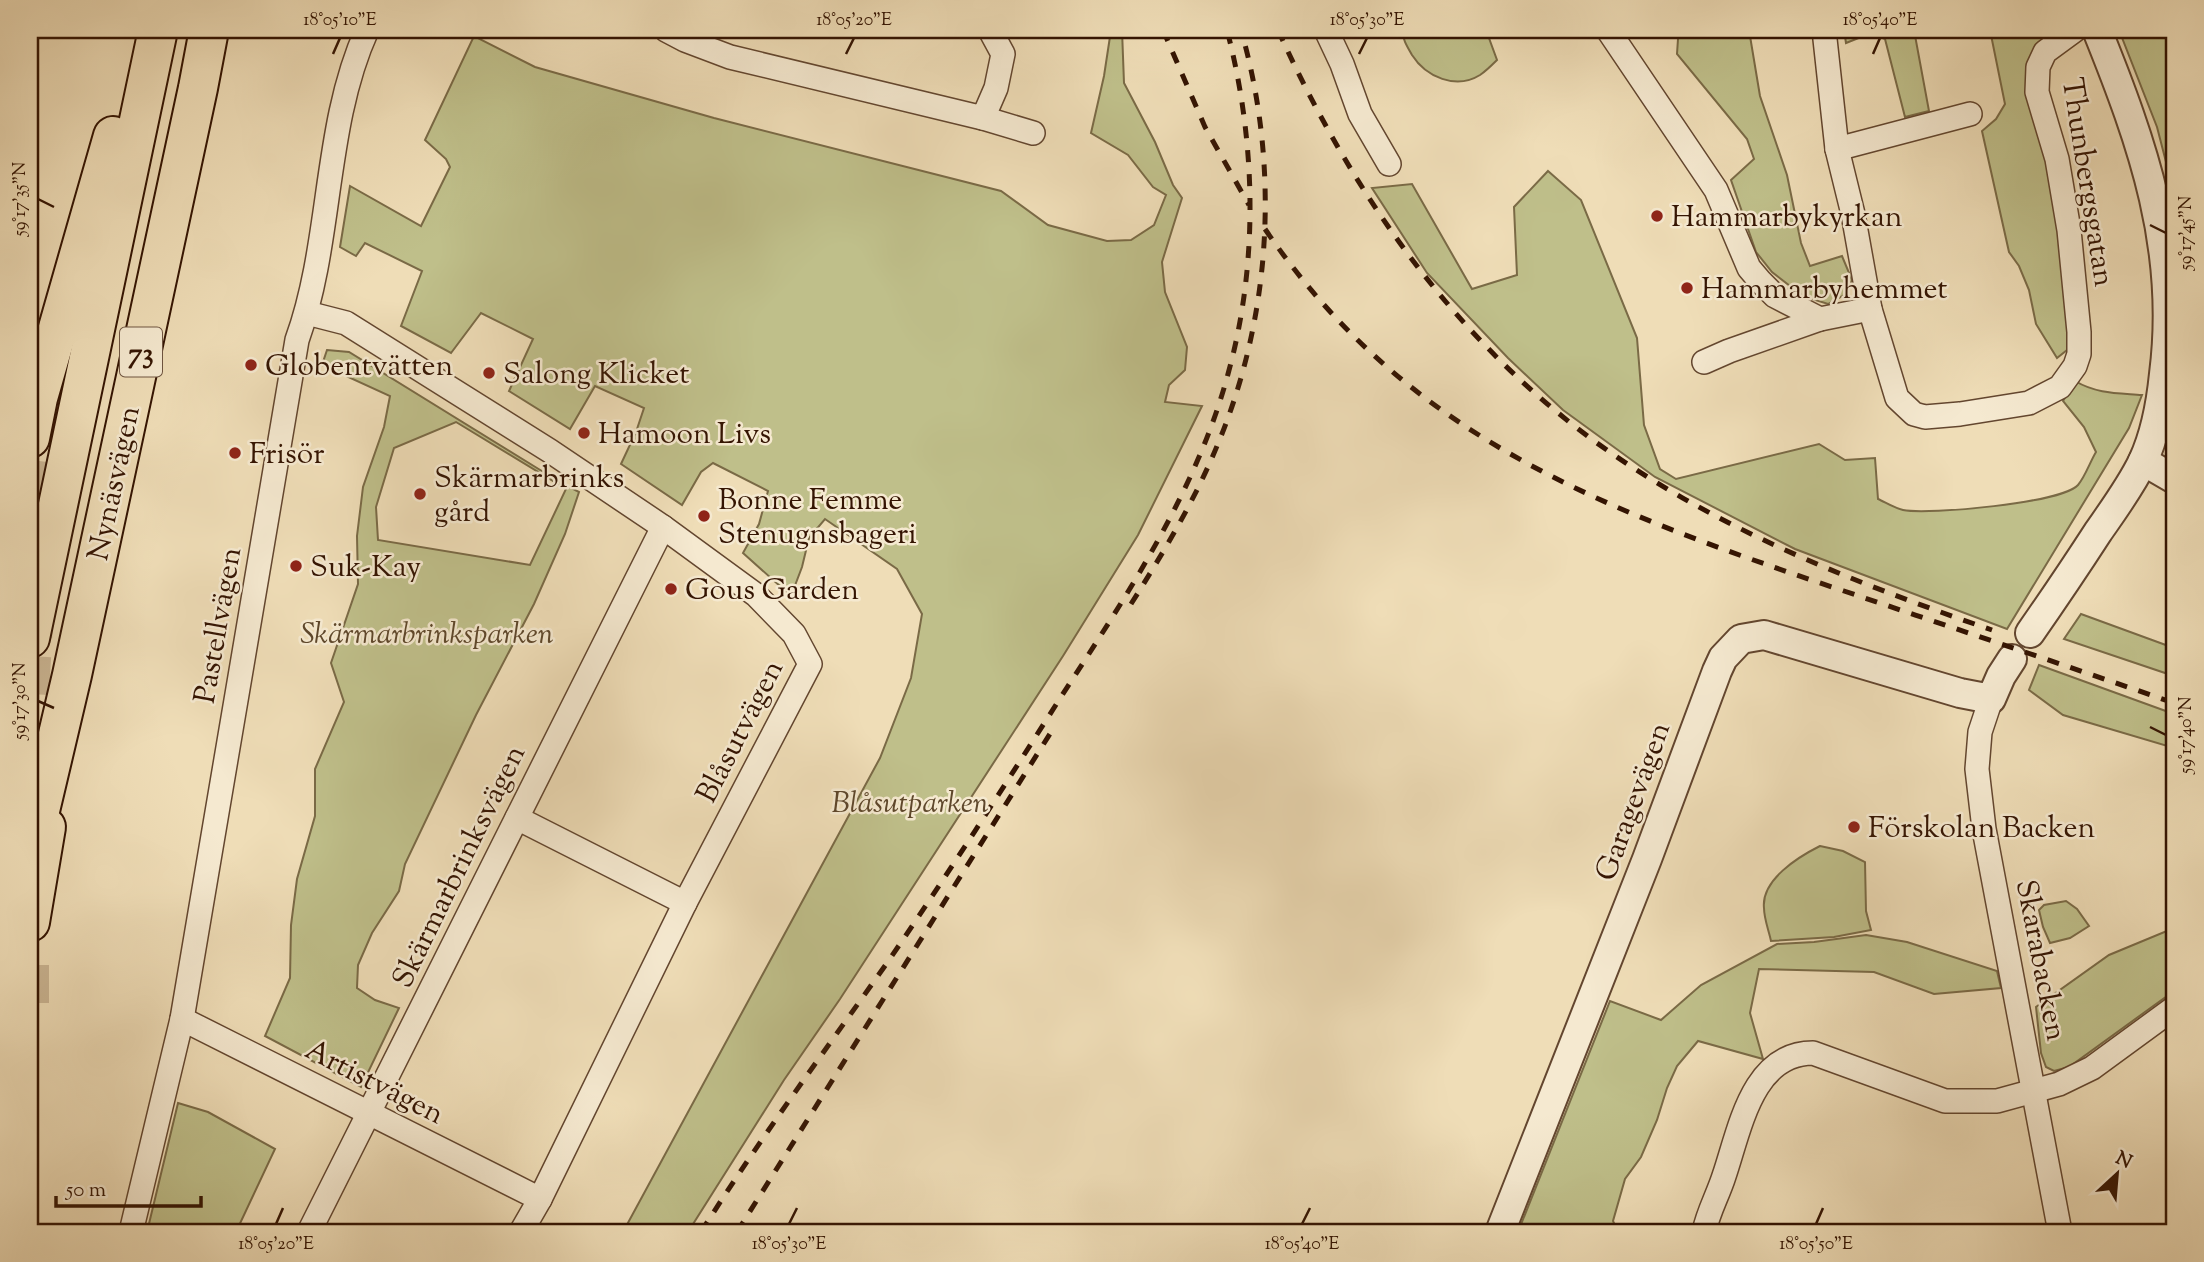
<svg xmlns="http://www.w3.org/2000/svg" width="2204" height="1262" font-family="'Sorts Mill Goudy',serif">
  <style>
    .green { fill: #bfbf8a; stroke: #7a6a46; stroke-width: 2; fill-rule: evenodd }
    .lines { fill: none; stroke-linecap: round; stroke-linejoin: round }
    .motorway-tunnel { stroke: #cab593; stroke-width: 38; stroke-dasharray: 38 19; stroke-linecap: butt }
    .minor-casing { stroke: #63462f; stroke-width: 26 }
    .tertiary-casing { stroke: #63462f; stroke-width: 32 }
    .trunk-casing { stroke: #341402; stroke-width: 42 }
    .minor { stroke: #f5e9d0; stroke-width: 23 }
    .tertiary { stroke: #f5e9d0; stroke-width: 28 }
    .trunk { stroke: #efddb7; stroke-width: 38 }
    .rail { stroke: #341402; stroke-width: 5; stroke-dasharray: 12 12; stroke-linecap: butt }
    .ticks { fill: none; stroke: #341402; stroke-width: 2.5 }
    .poi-dot { fill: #8f2418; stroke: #f5e9d0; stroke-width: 2.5 }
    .labels { text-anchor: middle; stroke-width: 5; stroke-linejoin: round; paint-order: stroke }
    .shield { fill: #f5e9d0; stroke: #6e5440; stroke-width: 2 }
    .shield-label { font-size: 28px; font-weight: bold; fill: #341402 }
    .street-label { font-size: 30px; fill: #341402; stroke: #f5e9d0 }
    .poi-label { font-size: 30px; fill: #341402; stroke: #f5e9d0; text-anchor: start }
    .park-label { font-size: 30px; font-style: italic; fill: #5e472b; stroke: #f5e9d0 }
    .neatline { fill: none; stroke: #341402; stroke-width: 2.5 }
    .ticks-label { font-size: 18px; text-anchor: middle; fill: #341402 }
  </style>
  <rect width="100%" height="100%" fill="#efddb7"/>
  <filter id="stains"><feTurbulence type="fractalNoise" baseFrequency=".00286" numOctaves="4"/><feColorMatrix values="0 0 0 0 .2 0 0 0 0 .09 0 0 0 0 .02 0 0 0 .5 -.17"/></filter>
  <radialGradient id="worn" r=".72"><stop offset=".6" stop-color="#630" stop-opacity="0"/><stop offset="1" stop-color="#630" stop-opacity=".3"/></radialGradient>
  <g class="green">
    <path d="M1111 30H1122L1124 83 1155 142 1173 185 1182 198 1162 262 1165 292 1187 347 1185 370 1169 385 1165 402 1202 406 1138 535 1063 656 840 999 784 1080 688 1232H623L880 758 911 678 922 614 897 569 825 519 809 538 802 567 791 596 743 553 759 524 768 491 713 463 701 472 682 505 621 464 636 432 644 408 595 386 570 429 509 391 533 339 481 313 451 353 401 326 422 271 365 243 356 256 340 247 350 186 421 226 450 167 446 159 425 140 474 36 535 67 714 118 1001 191 1048 225 1107 241 1131 240 1154 225 1166 195 1153 187 1128 155 1091 133 1104 76Z"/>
    <path d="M1402 30H1447L1452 33 1457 30H1486L1497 60C1492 65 1486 71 1480 75 1456 90 1426 77 1412 55 1407 46 1403 40 1402 30Z"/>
    <path d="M1674 30H1749L1760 96 1787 175 1801 243 1810 266 1842 256 1852 280 1846 294 1828 304 1803 296 1772 272 1756 252 1731 180 1754 159 1747 139 1677 54 1678 39Z"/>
    <path d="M1844 30H1914L1929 111 1905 117 1885 39 1871 33 1846 43Z"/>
    <path d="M1990 30H2053L2044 64 2072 346 2057 358 2036 324 2029 290 2019 266 2009 252 1982 131 1996 119 2005 104Z"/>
    <path d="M2119 30H2174V193L2157 127Z"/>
    <path d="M1548 171 1581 200 1637 338 1644 425 1660 469 1676 479 1819 444 1845 460 1875 458 1878 499C1885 502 1894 508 1903 510 1928 515 2062 503 2078 485 2085 477 2090 462 2096 452L2084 427 2063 401 2075 381C2097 394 2118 393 2142 395L2129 428 2007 629 1795 549 1655 477 1563 410 1508 358 1427 273 1372 188 1412 184 1472 289 1517 275 1514 207Z"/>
    <path d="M327 350 349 352 558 481 579 492 565 534 534 604 476 715 405 864 399 891 372 933 358 965 357 988 375 1000 399 1008 361 1087 265 1036 290 978 291 925 297 879 315 816V769L344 702 331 663 358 584 357 536 363 487 384 427 390 396 322 365ZM456 422 566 489 530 565 378 540 376 507 394 448Z"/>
    <path d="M2081 614 2174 648V676L2064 639Z"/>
    <path d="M2039 665 2174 714V748L2063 715 2029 690Z"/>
    <path d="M1820 846 1843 851 1865 862 1866 911 1871 930 1834 937 1771 941C1769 931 1764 919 1764 908 1761 880 1798 857 1820 846Z"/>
    <path d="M2066 901 2077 909 2089 926 2070 938 2050 943 2043 927 2039 910 2044 905Z"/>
    <path d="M2174 928V991L2069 1067 2054 1071 2046 1067 2041 1053 2036 1007 2109 955Z"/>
    <path d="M1866 935 1907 942 1997 971 2001 988 1934 994 1874 972 1759 969 1750 1013 1763 1059 1698 1041 1677 1066 1667 1088 1657 1120 1641 1157 1625 1179 1613 1221 1618 1232H1518L1610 1001 1661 1020 1701 985 1777 944 1814 942Z"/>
    <path d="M178 1103 208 1112 275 1149 236 1232H147Z"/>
  </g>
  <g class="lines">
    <g class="motorway-tunnel">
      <path d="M44 500 66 348"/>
      <path d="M30 694 35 605"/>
      <path d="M30 965V1011"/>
    </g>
    <g class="minor-casing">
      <g id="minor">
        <path d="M666 30 685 40 730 57 983 118 996 88 1003 54 990 30"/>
        <path d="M1326 30 1342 64 1360 114 1389 164"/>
        <path d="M1608 30 1716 190 1749 268 1760 281 1775 296 1820 319 1870 309"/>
        <path d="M1824 30 1837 149 1853 214 1870 309 1897 398 1914 414 1925 417 1960 414 2029 403 2060 387 2075 366 2079 354V332L2069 230 2057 159 2037 92 2038 67 2045 52 2075 30"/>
        <path d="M983 118 1033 133"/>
        <path d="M1837 149 1970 114"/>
        <path d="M307 313 346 323 550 451 663 527 756 595 794 634 810 664 685 903 540 1199 521 1232"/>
        <path d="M1704 362 1729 351 1820 319"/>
        <path d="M1991 699 1980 732 1977 769 1984 829 2060 1232"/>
        <path d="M517 818 685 903"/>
        <path d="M182 1019 540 1199"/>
        <path d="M131 1232 182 1019 297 340C333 240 323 127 367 30"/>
        <path d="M309 1232 663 527"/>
        <path d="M1704 1232C1708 1212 1718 1195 1724 1176 1740 1129 1752 1053 1813 1053L1945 1101H1997L2059 1084 2092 1068 2174 1008"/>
      </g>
    </g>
    <g class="tertiary-casing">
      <g id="tertiary">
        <path d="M2143 461 2174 479"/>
        <path d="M2030 633C2053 600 2076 566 2098 532 2114 509 2131 486 2143 461 2156 433 2161 404 2164 374 2180 249 2143 144 2097 30"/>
        <path d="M1500 1232 1647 859 1717 671 1723 658 1741 639 1764 635 1960 693 1991 699 2001 676 2012 659"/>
      </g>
    </g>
    <g class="trunk-casing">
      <g id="trunk">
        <path d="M30 438 38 398 113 136"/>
        <path d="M30 638 158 30"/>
        <path d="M30 853 72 675 198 88 209 30"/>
        <path d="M30 922 46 827"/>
      </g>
    </g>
    <use href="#minor" class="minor"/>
    <use href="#tertiary" class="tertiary"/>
    <use href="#trunk" class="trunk"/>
    <g class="rail">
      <path d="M1163 30 1205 127 1249 205"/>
      <path d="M1278 30C1354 198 1461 350 1614 455 1729 534 1861 585 1992 630"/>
      <path d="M1265 229C1409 441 1612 513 1844 591 1954 628 2064 665 2174 703"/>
      <path d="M1131 604C1163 553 1194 502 1217 446 1272 315 1280 166 1241 30"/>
      <path d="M701 1232C759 1140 824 1052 887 963 946 877 1003 788 1059 700 1125 598 1196 493 1228 374 1259 262 1256 141 1227 30"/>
      <path d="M737 1232 1053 729"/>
    </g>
  </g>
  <path class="ticks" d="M333 54 340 38M846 54 854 38M1359 54 1367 38M1873 54 1880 38M38 199 54 207M2150 225 2166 233M38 701 54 708M2150 727 2166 735M276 1224 283 1208M789 1224 797 1208M1302 1224 1310 1208M1816 1224 1823 1208"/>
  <g class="poi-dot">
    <circle cx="1657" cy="216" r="7"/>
    <circle cx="1687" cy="288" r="7"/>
    <circle cx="251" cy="365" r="7"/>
    <circle cx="489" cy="373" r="7"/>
    <circle cx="584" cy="433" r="7"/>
    <circle cx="235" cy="453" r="7"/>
    <circle cx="420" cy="494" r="7"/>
    <circle cx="704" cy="516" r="7"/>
    <circle cx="296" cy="566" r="7"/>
    <circle cx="671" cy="589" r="7"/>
    <circle cx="1854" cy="827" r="7"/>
  </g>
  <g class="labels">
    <rect class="shield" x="120" y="327.5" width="42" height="49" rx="5"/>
    <g class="shield-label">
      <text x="141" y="362">73</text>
    </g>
    <g class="street-label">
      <text transform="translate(2089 182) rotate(81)" y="10">Thunbergsgatan</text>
      <text transform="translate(113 483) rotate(-78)" y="10">Nynäsvägen</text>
      <text transform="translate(217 625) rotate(-80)" y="10">Pastellvägen</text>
      <text transform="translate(739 731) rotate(-63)" y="10">Blåsutvägen</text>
      <text transform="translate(1632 801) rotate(-70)" y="10">Garagevägen</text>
      <text transform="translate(458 866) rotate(-64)" y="10">Skärmarbrinksvägen</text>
      <text transform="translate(2042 960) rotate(79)" y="10">Skarabacken</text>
      <text transform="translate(375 1081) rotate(27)" y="10">Artistvägen</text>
    </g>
    <g class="poi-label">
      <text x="1671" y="226">Hammarbykyrkan</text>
      <text x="1701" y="298">Hammarbyhemmet</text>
      <text x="265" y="375">Globentvätten</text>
      <text x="503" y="383">Salong Klicket</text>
      <text x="598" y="443">Hamoon Livs</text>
      <text x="249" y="463">Frisör</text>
      <text x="434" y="487">Skärmarbrinks<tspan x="434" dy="34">gård</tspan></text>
      <text x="718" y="509">Bonne Femme<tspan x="718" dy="34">Stenugnsbageri</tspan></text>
      <text x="310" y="576">Suk-Kay</text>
      <text x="685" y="599">Gous Garden</text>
      <text x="1868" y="837">Förskolan Backen</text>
    </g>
    <g class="park-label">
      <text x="427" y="643">Skärmarbrinksparken</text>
      <text x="910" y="812">Blåsutparken</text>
    </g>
  </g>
  <rect width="2204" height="1262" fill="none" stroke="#efddb7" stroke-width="77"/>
  <g transform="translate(2117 1174) rotate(26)" stroke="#f5e9d0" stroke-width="5" paint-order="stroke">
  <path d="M0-5L12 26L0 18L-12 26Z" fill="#341402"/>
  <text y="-10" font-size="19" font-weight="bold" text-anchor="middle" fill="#341402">N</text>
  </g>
  <path d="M56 1196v10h145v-10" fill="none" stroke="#341402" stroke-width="3.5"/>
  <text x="66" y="1196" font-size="21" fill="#341402" stroke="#f5e9d0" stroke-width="5" paint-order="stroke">50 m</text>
  <rect x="38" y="38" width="2128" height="1186" class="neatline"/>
  <g class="ticks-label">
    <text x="340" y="25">18°05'10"E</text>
    <text x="854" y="25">18°05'20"E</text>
    <text x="1367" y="25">18°05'30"E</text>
    <text x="1880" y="25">18°05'40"E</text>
    <text transform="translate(19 199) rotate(-90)" y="6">59°17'35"N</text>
    <text transform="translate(2185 233) rotate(-90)" y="6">59°17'45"N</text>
    <text transform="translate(19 701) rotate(-90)" y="6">59°17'30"N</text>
    <text transform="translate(2185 735) rotate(-90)" y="6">59°17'40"N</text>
    <text x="276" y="1249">18°05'20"E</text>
    <text x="789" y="1249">18°05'30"E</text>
    <text x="1302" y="1249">18°05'40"E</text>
    <text x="1816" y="1249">18°05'50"E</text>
  </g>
  <rect width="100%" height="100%" filter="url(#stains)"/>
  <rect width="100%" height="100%" fill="url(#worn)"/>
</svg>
